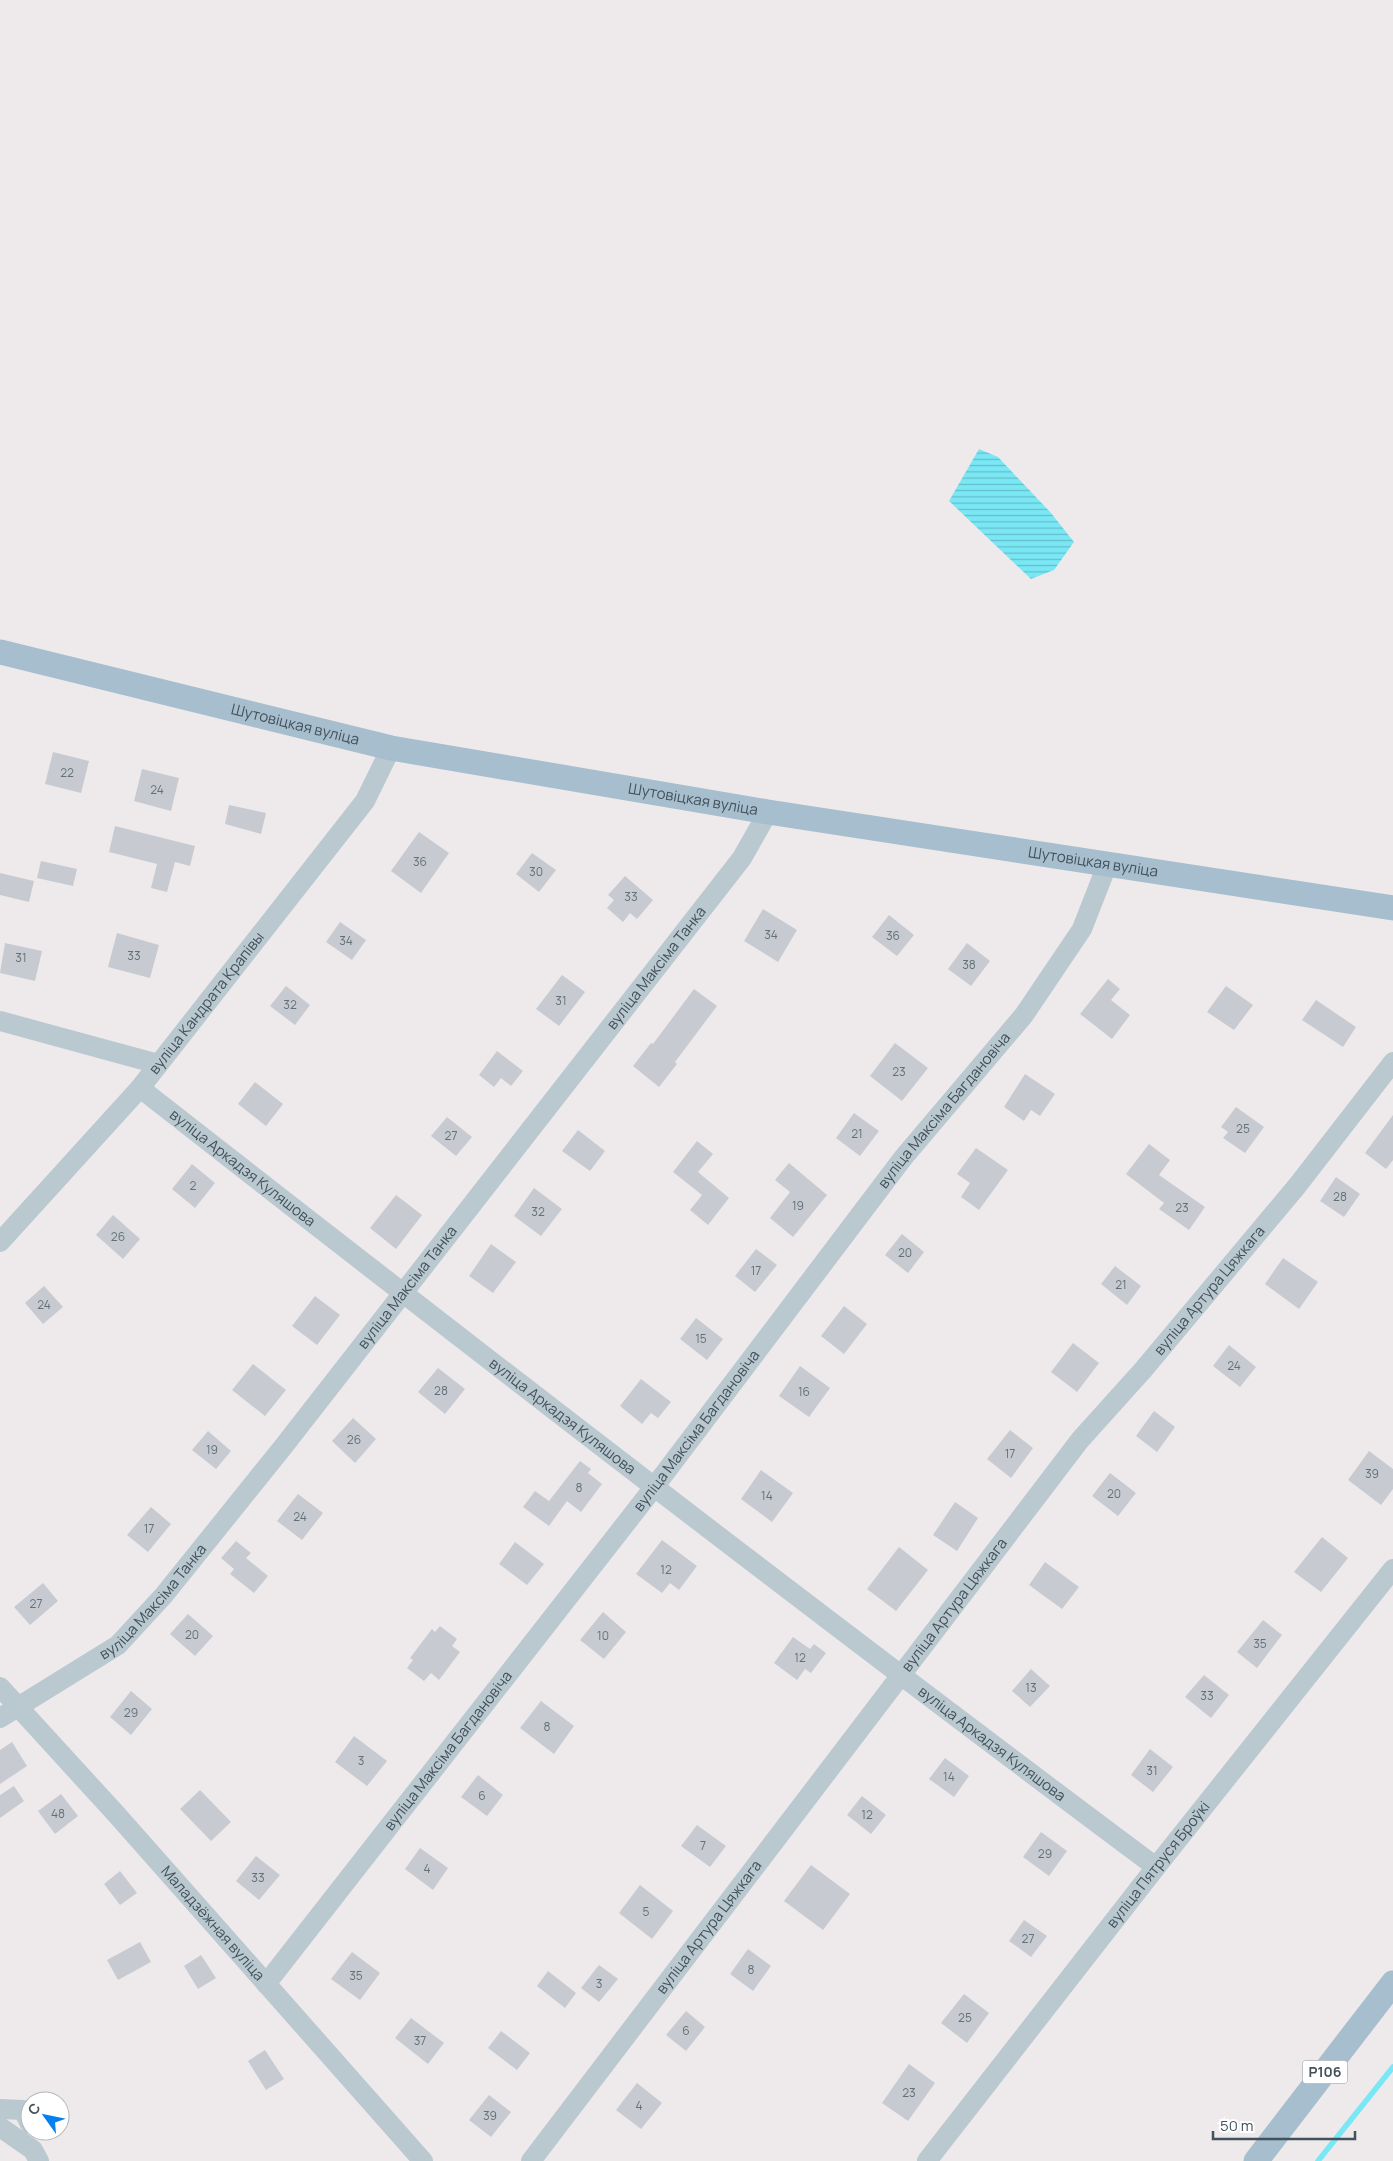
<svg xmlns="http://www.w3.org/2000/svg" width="1393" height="2161" font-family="Manrope,sans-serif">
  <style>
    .water { fill: url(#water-rules) }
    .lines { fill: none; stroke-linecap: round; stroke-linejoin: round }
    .stream { stroke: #7ae7f5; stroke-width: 5.5 }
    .building { fill: #c7cbd1 }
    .minor { stroke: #bac8d0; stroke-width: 20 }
    .major { stroke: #a7bece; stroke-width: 25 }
    .labels { text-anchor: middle; stroke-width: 4; stroke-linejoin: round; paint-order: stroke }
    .number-label { font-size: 12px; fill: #637078 }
    .shield { fill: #fff; stroke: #7b858c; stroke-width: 1 }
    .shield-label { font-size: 14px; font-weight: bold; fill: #42515a }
    .street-label { font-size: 15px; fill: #42515a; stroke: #fff }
  </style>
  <defs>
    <pattern id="water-rules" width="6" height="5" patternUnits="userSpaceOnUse" patternTransform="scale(1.25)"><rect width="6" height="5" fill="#7ae7f5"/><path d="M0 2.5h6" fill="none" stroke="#66bec9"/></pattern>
  </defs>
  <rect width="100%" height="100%" fill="#eeeaeb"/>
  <path class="water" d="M979 449 998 457 1051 513 1074 542 1054 570 1031 579 949 501Z"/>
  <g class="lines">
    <path class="stream" d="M1318 2161 1393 2067"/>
  </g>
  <g class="building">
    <path d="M53 752 89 761 81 793 45 784Z"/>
    <path d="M142 769 179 778 171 811 134 801Z"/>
    <path d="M229 805 266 813 261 834 225 824Z"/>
    <path d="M115 826 195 846 190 866 175 862 167 892 151 888 157 864 109 852Z"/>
    <path d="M419 832 449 853 421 893 391 871Z"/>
    <path d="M532 853 556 870 539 892 516 874Z"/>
    <path d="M41 861 77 869 73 886 37 878Z"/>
    <path d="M0 873 34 881 29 902 0 895Z"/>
    <path d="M625 876 653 900 637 919 630 913 623 922 607 908 614 900 608 895Z"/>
    <path d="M763 909 797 930 778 962 744 941Z"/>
    <path d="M889 915 914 935 897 956 872 937Z"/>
    <path d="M340 922 366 940 352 960 326 942Z"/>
    <path d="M117 933 159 945 150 978 108 967Z"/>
    <path d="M5 943 42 951 35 981 0 973Z"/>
    <path d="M967 943 990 961 971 986 948 969Z"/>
    <path d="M562 975 585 992 559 1026 536 1009Z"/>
    <path d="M1108 979 1120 989 1111 1000 1130 1015 1112 1039 1080 1014Z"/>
    <path d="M286 986 310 1005 295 1025 270 1006Z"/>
    <path d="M1226 986 1253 1005 1234 1030 1207 1012Z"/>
    <path d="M694 989 717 1006 675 1062 677 1064 659 1087 633 1066 651 1043 653 1044Z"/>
    <path d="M1316 1000 1356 1027 1343 1047 1302 1020Z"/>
    <path d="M895 1043 928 1068 902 1101 870 1076Z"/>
    <path d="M497 1051 523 1071 511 1086 501 1078 494 1087 479 1075Z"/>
    <path d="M1025 1074 1055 1094 1040 1116 1031 1110 1024 1121 1004 1107Z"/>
    <path d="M255 1082 283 1104 266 1126 238 1104Z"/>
    <path d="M1236 1107 1264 1127 1245 1153 1223 1138 1228 1132 1221 1127Z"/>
    <path d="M854 1113 879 1131 860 1156 836 1138Z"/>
    <path d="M1393 1115V1160L1386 1169 1365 1153Z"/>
    <path d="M447 1117 472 1137 456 1156 431 1136Z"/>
    <path d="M578 1130 605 1151 590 1171 562 1151Z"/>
    <path d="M697 1141 713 1154 698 1172 729 1198 708 1225 690 1210 702 1195 673 1172Z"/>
    <path d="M1149 1144 1170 1160 1159 1175 1205 1207 1189 1230 1159 1209 1164 1203 1126 1174Z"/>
    <path d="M976 1148 1008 1170 979 1210 961 1197 970 1183 957 1174Z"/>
    <path d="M789 1163 827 1195 793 1237 770 1218 790 1192 775 1180Z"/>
    <path d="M192 1164 215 1183 195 1208 172 1189Z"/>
    <path d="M1336 1177 1360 1194 1344 1217 1320 1201Z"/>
    <path d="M534 1188 562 1209 541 1236 514 1216Z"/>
    <path d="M396 1195 422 1215 396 1249 370 1228Z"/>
    <path d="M113 1215 140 1239 123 1259 96 1235Z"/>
    <path d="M902 1234 924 1252 908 1273 885 1255Z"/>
    <path d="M491 1244 516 1262 493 1293 469 1276Z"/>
    <path d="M756 1249 777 1265 755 1292 735 1276Z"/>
    <path d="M1283 1258 1318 1282 1299 1309 1265 1284Z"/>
    <path d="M1115 1266 1141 1286 1127 1305 1101 1284Z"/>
    <path d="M44 1286 63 1307 43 1324 25 1303Z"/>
    <path d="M315 1296 340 1315 317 1345 292 1326Z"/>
    <path d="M844 1306 867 1324 844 1354 821 1336Z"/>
    <path d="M696 1318 723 1339 707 1360 680 1339Z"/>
    <path d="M1073 1343 1099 1363 1077 1392 1051 1372Z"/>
    <path d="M1229 1345 1256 1367 1240 1387 1213 1366Z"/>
    <path d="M253 1364 286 1390 265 1416 232 1390Z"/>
    <path d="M800 1366 830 1388 809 1417 779 1396Z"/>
    <path d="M438 1368 465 1389 445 1414 418 1392Z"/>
    <path d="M641 1379 671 1402 658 1418 651 1413 642 1424 620 1406Z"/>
    <path d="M1154 1411 1175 1427 1157 1452 1136 1436Z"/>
    <path d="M353 1418 376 1439 355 1463 332 1441Z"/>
    <path d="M1010 1430 1033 1448 1011 1478 987 1459Z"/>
    <path d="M208 1431 231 1451 216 1469 192 1450Z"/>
    <path d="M1369 1451 1393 1469V1489L1381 1505 1348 1480Z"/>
    <path d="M580 1461 591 1469 588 1473 602 1484 581 1512 567 1501 549 1526 523 1507 535 1491 549 1501Z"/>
    <path d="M761 1470 793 1493 772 1522 741 1499Z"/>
    <path d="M1110 1473 1136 1493 1118 1516 1092 1496Z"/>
    <path d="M298 1494 323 1513 302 1540 277 1521Z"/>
    <path d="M955 1502 978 1518 957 1551 933 1535Z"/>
    <path d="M151 1507 171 1524 148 1552 127 1535Z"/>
    <path d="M1322 1537 1348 1558 1321 1592 1294 1572Z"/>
    <path d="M662 1540 697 1566 679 1590 670 1583 662 1593 636 1574Z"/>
    <path d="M236 1541 251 1553 246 1558 268 1576 254 1593 230 1574 234 1569 221 1558Z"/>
    <path d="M515 1542 544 1564 527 1585 499 1564Z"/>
    <path d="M899 1547 928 1570 896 1611 867 1589Z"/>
    <path d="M1045 1562 1079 1587 1062 1609 1029 1585Z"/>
    <path d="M43 1583 58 1601 30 1625 14 1607Z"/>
    <path d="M603 1612 626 1632 604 1659 580 1640Z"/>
    <path d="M188 1614 213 1636 195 1656 170 1634Z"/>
    <path d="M1263 1620 1282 1635 1257 1668 1237 1652Z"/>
    <path d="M440 1626 457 1639 452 1646 460 1652 439 1680 431 1673 424 1681 407 1668 413 1660 410 1658 432 1629 435 1632Z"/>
    <path d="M793 1637 810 1649 814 1644 826 1653 811 1673 805 1669 797 1680 774 1663Z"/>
    <path d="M1031 1669 1050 1686 1030 1707 1012 1691Z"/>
    <path d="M1204 1675 1229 1695 1211 1718 1185 1697Z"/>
    <path d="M131 1691 152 1709 131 1735 110 1717Z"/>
    <path d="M541 1701 574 1726 554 1754 520 1728Z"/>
    <path d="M354 1736 387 1761 367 1786 335 1762Z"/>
    <path d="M12 1742 27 1766 0 1784V1750Z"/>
    <path d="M1150 1749 1173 1767 1153 1792 1131 1775Z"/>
    <path d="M945 1758 969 1776 954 1797 929 1779Z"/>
    <path d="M478 1775 503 1795 487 1816 461 1797Z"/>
    <path d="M14 1786 24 1801 0 1818V1795Z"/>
    <path d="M200 1790 231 1822 211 1841 180 1809Z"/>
    <path d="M61 1794 78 1816 55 1834 38 1811Z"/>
    <path d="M862 1796 886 1815 871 1834 847 1815Z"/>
    <path d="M697 1825 726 1846 710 1867 681 1846Z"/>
    <path d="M1041 1832 1067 1851 1049 1876 1023 1857Z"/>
    <path d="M420 1848 448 1868 433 1890 405 1869Z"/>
    <path d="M256 1856 280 1875 259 1900 236 1881Z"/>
    <path d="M811 1865 850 1894 823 1930 784 1901Z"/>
    <path d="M120 1871 137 1893 120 1905 104 1884Z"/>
    <path d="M640 1885 673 1911 652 1939 619 1913Z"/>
    <path d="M1024 1920 1047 1936 1031 1957 1009 1941Z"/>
    <path d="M140 1942 151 1962 118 1980 107 1960Z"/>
    <path d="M748 1949 771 1966 753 1991 730 1974Z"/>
    <path d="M352 1952 380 1973 360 2000 331 1979Z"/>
    <path d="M201 1955 216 1978 198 1989 184 1966Z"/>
    <path d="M599 1965 618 1979 599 2002 581 1988Z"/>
    <path d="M548 1971 576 1993 565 2008 537 1986Z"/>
    <path d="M964 1994 989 2013 967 2043 941 2023Z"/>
    <path d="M686 2011 705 2027 686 2051 666 2035Z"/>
    <path d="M411 2018 444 2043 428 2064 395 2038Z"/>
    <path d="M501 2031 530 2053 517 2070 488 2048Z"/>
    <path d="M265 2050 284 2079 266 2090 248 2061Z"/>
    <path d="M909 2064 935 2083 908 2121 882 2103Z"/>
    <path d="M637 2083 662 2103 641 2129 616 2110Z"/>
    <path d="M489 2095 511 2112 491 2137 469 2120Z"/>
  </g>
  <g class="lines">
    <g class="minor">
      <path d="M0 1021 158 1064"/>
      <path id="s1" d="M140 1088C476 1351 814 1612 1156 1867"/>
      <path id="s2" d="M0 1242 140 1088 365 801 391 748"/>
      <path id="s3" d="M0 1687 117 1815 423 2161"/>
      <path id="s4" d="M0 1718 118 1645 164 1595 283 1447 742 858 768 812"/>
      <path id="s5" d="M266 1984 655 1486 903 1158 1024 1015 1082 929 1107 865"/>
      <path d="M0 2109 23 2110 30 2124"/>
      <path d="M0 2127 33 2150 39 2161"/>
      <path id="s6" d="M531 2161 1080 1440 1143 1370 1297 1186 1393 1062"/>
      <path id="s7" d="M927 2161 1156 1867 1393 1569"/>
    </g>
    <g class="major">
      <path id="s8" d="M0 652 391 748 768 812 1393 908"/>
      <path d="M1256 2161 1393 1983"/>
    </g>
  </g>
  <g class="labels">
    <g class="number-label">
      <text x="67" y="777">22</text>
      <text x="157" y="794">24</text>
      <text x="420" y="866">36</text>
      <text x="536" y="876">30</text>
      <text x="631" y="901">33</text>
      <text x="771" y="939">34</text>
      <text x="893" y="940">36</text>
      <text x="346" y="945">34</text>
      <text x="134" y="960">33</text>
      <text x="21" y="962">31</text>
      <text x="969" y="969">38</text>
      <text x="561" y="1005">31</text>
      <text x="290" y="1009">32</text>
      <text x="899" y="1076">23</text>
      <text x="1243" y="1133">25</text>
      <text x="857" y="1138">21</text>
      <text x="451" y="1140">27</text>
      <text x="193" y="1190">2</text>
      <text x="1340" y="1201">28</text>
      <text x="798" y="1210">19</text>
      <text x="1182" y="1212">23</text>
      <text x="538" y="1216">32</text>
      <text x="118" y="1241">26</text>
      <text x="905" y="1257">20</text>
      <text x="756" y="1275">17</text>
      <text x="1121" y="1289">21</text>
      <text x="44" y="1309">24</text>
      <text x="701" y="1343">15</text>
      <text x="1234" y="1370">24</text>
      <text x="441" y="1395">28</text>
      <text x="804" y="1396">16</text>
      <text x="354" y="1444">26</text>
      <text x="212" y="1454">19</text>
      <text x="1010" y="1458">17</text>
      <text x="1372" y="1478">39</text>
      <text x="579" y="1492">8</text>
      <text x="1114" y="1498">20</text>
      <text x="767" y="1500">14</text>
      <text x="300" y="1521">24</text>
      <text x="149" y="1533">17</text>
      <text x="666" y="1574">12</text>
      <text x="36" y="1608">27</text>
      <text x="192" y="1639">20</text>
      <text x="603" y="1640">10</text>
      <text x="1260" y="1648">35</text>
      <text x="800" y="1662">12</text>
      <text x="1031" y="1692">13</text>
      <text x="1207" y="1700">33</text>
      <text x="131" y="1717">29</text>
      <text x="547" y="1731">8</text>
      <text x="361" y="1765">3</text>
      <text x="1152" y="1775">31</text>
      <text x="949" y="1781">14</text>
      <text x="482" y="1800">6</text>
      <text x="58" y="1818">48</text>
      <text x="867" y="1819">12</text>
      <text x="703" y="1850">7</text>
      <text x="1045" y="1858">29</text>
      <text x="427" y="1873">4</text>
      <text x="258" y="1882">33</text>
      <text x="646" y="1916">5</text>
      <text x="1028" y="1943">27</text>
      <text x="751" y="1974">8</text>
      <text x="356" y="1980">35</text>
      <text x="599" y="1988">3</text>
      <text x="965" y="2022">25</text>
      <text x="686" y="2035">6</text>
      <text x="420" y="2045">37</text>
      <text x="909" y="2097">23</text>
      <text x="639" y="2110">4</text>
      <text x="490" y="2120">39</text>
    </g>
    <rect class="shield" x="1302.5" y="2060.5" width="45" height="23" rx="4"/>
    <g class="shield-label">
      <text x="1325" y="2077">Р106</text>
    </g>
    <g class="street-label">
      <text dy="5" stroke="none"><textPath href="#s8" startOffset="304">Шутовіцкая вуліца</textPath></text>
      <text dy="5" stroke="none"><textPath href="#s8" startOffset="709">Шутовіцкая вуліца</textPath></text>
      <text dy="5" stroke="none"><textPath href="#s8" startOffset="1114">Шутовіцкая вуліца</textPath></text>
      <text dy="5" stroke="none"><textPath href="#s4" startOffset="1004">вуліца Максіма Танка</textPath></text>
      <text dy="5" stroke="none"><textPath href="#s2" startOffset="316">вуліца Кандрата Крапівы</textPath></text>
      <text dy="5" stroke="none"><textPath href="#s5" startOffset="1106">вуліца Максіма Багдановіча</textPath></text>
      <text dy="5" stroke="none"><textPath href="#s1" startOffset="130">вуліца Аркадзя Куляшова</textPath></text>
      <text dy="5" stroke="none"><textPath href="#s4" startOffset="599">вуліца Максіма Танка</textPath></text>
      <text dy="5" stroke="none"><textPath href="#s6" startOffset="1104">вуліца Артура Цяжкага</textPath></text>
      <text dy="5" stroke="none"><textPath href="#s1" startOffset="535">вуліца Аркадзя Куляшова</textPath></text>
      <text dy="5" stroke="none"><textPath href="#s5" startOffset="701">вуліца Максіма Багдановіча</textPath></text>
      <text dy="5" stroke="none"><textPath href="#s4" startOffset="194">вуліца Максіма Танка</textPath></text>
      <text dy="5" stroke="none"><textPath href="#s6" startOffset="699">вуліца Артура Цяжкага</textPath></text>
      <text dy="5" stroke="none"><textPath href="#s1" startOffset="1075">вуліца Аркадзя Куляшова</textPath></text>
      <text dy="5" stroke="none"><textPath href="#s5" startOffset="296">вуліца Максіма Багдановіча</textPath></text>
      <text dy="5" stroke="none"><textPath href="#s7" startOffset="376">вуліца Пятруся Броўкі</textPath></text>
      <text dy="5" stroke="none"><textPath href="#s3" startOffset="318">Маладзёжная вуліца</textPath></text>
      <text dy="5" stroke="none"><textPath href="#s6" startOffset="294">вуліца Артура Цяжкага</textPath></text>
    </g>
  </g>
  <g transform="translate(45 2116) rotate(303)"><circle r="24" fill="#ffffff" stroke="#b3b9bd"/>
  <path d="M0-4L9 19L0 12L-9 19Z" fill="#0580ee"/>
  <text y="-8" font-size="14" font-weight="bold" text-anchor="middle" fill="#42515a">С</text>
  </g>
  <path d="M1213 2131v8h142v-8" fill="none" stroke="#42515a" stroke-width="2.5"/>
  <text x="1220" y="2131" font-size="15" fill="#42515a" stroke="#ffffff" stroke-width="4" paint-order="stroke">50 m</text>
</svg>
